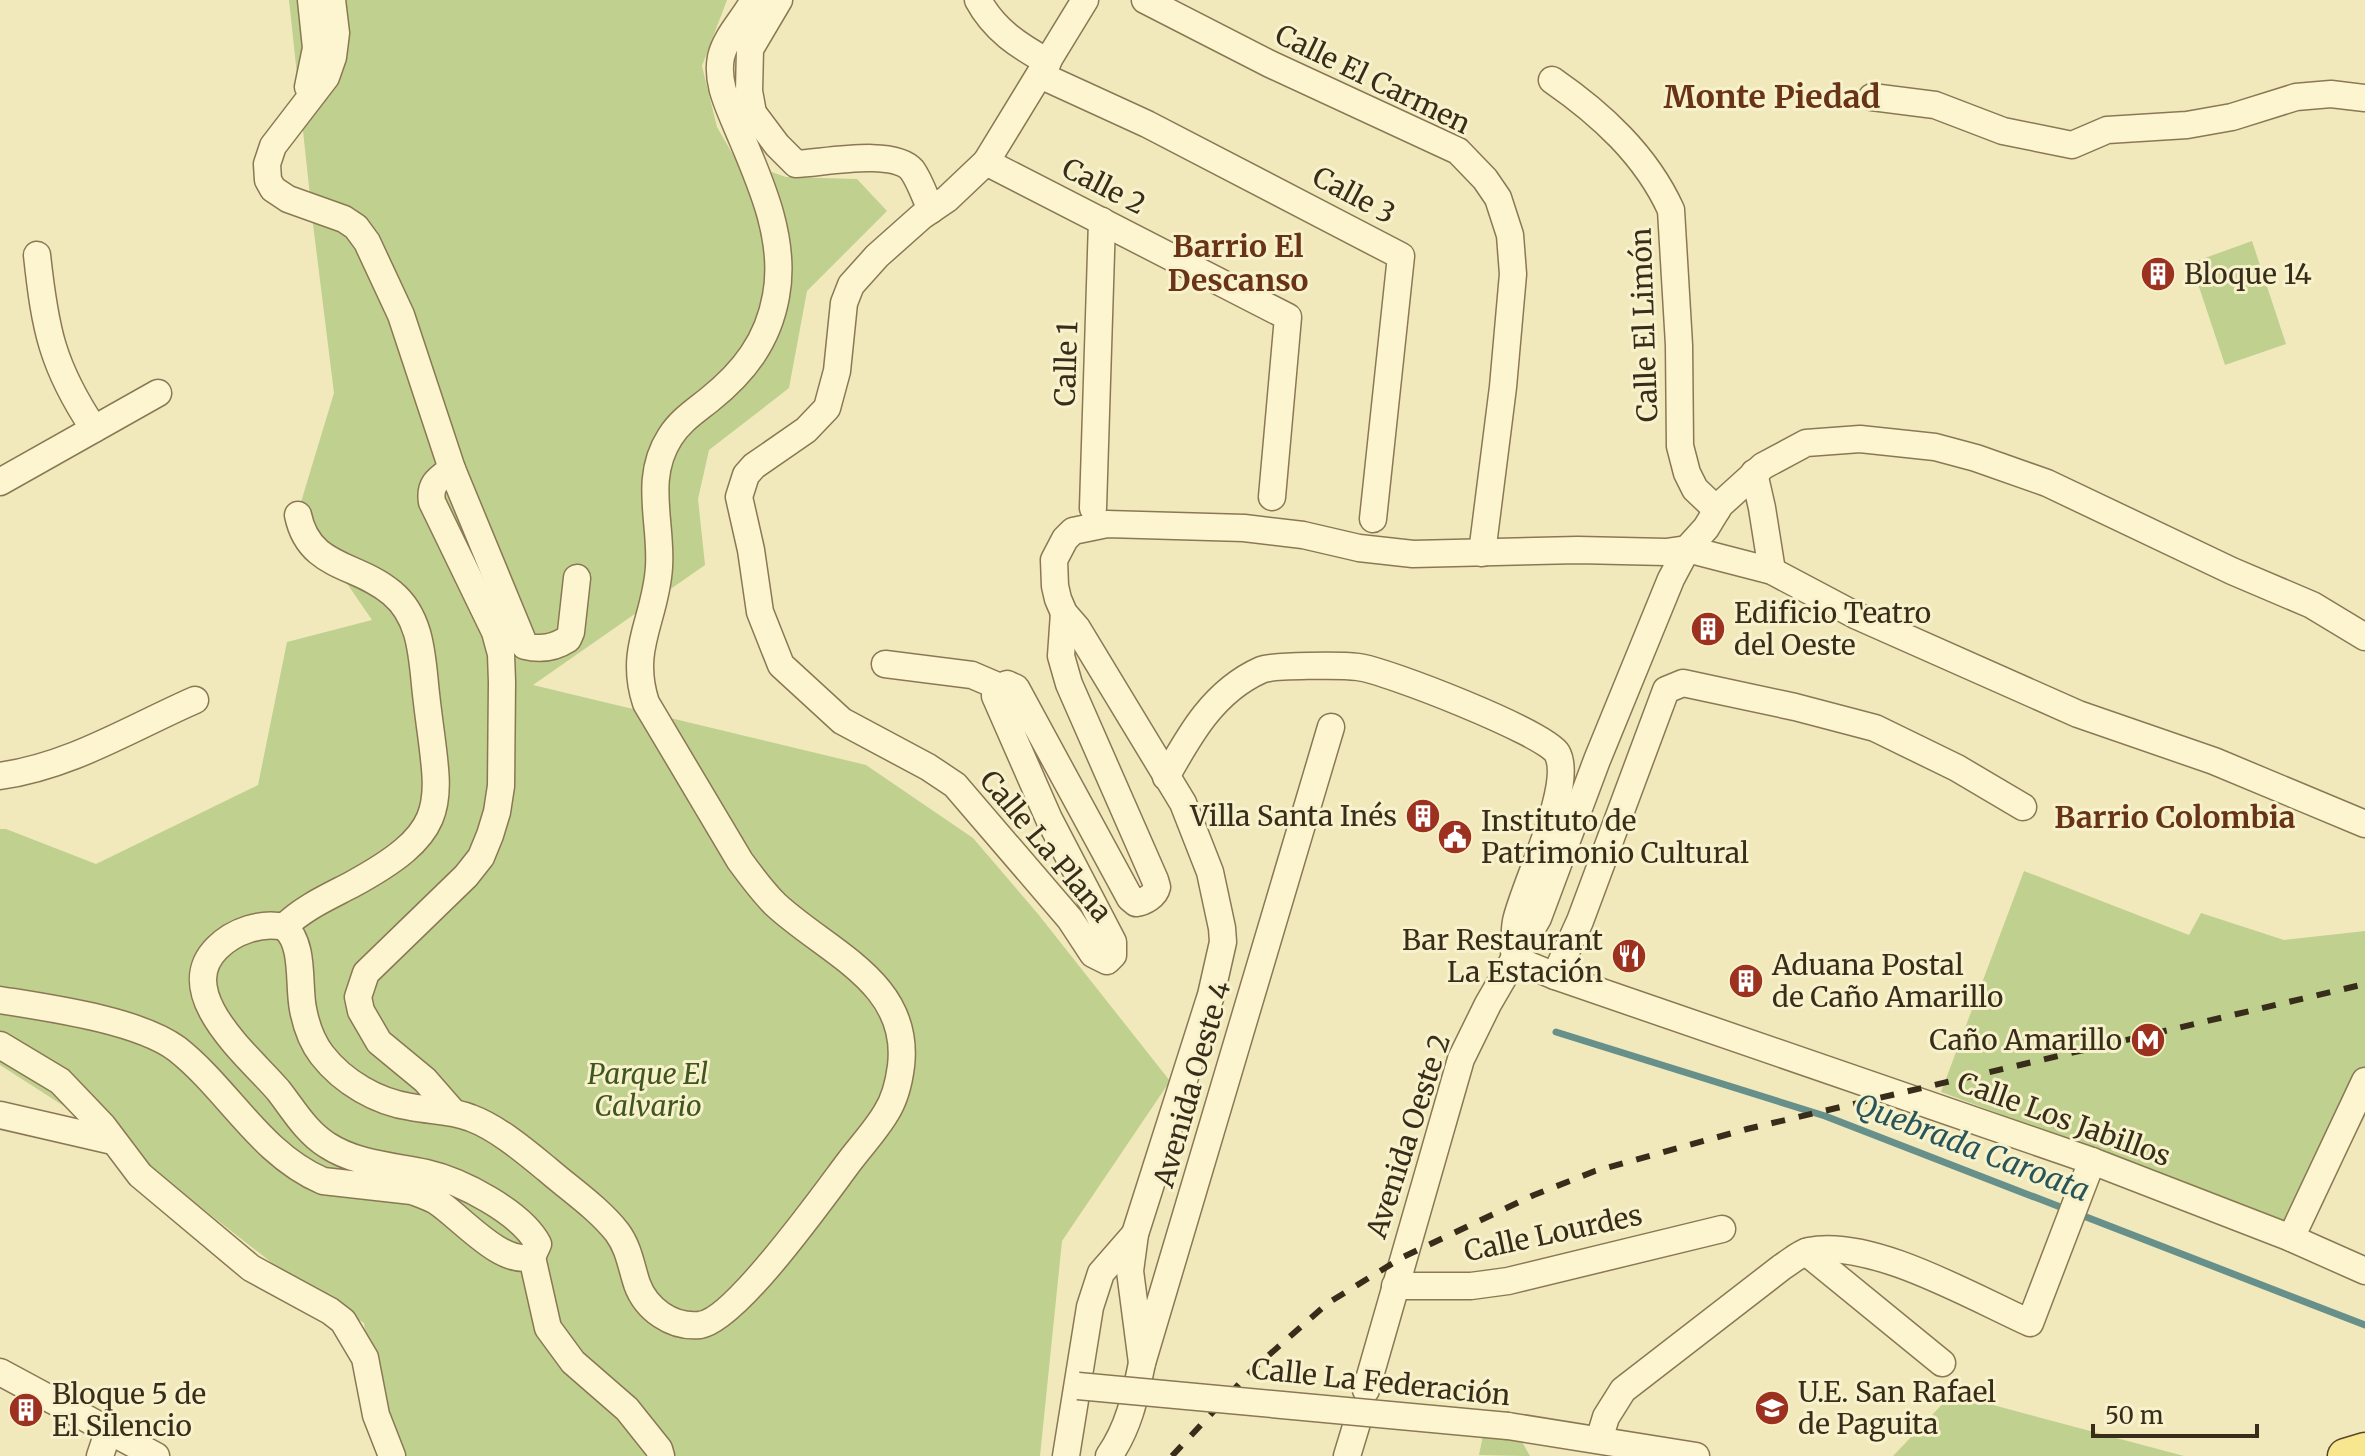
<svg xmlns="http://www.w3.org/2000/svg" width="2365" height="1456" font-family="Merriweather,serif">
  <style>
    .green { fill: #bfd08f }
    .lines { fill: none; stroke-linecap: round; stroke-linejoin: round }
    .stream { stroke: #67908b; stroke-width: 7 }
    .minor-casing { stroke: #8a7854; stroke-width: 29 }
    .major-casing { stroke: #574529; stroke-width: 37 }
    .minor { stroke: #fcf5cf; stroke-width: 26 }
    .major { stroke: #f9e78f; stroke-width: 34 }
    .rail { stroke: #382d1a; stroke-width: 6; stroke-dasharray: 14 14; stroke-linecap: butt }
    .minor-bridge-casing { stroke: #8a7854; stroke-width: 29; stroke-linecap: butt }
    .minor-bridge { stroke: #fcf5cf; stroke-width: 26 }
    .labels { text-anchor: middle; stroke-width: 6; stroke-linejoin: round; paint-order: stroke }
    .street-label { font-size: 28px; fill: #382d1a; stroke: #f8f2cc }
    .poi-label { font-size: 28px; fill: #382d1a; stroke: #f8f2cc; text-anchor: start }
    .park-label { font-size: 28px; font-style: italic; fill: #40561f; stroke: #f8f2cc }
    .neighbourhood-label { font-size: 30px; font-weight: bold; fill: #683316; stroke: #f8f2cc }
    .water-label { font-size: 30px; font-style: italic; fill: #285559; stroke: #f8f2cc }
    .quarter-label { font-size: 32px; font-weight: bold; fill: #683316; stroke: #f8f2cc }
  </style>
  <rect width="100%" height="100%" fill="#f1e9bc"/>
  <g class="green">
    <path d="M289 0H727L702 66 717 127 736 160 786 177 857 179 887 211 807 291 789 388 709 450 698 499 705 565 533 685 866 765 973 838 1038 914 1170 1081 1062 1241 1040 1456H392L374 1421 364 1323 304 1288 106 1133 0 1065V829H6L96 864 258 785 287 642 372 620 298 512 334 393 313 224Z"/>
    <path d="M2252 241 2286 344 2225 365 2191 263Z"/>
    <path d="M2024 871 2189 935 2201 913 2284 940 2365 931V1116L2308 1229 1941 1092Z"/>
    <path d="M1952 1394 2184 1456H1893Z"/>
    <path d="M1483 1435 1521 1440 1530 1456 1479 1455Z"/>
  </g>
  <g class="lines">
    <path class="stream" d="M1556 1032 1825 1116 2365 1325"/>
    <g class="minor-casing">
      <g id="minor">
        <path d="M332 0 336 33 333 57 326 77 273 146 267 164 268 180 273 189 288 199 344 219 356 227 367 242 401 315 452 469 525 646C541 650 554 648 568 639L571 632 577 578"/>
        <path d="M779 0 750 49 749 91 753 113 777 145 796 164C823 163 893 148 912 170 920 181 925 197 931 210"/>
        <path d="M978 0C994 30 1019 46 1048 62"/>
        <path d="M1145 0 1270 64 1458 151 1485 179 1498 198 1510 235 1513 274 1503 387 1482 553"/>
        <path d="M1040 75 1147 124 1401 256 1373 519"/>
        <path d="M1552 80C1601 114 1646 155 1671 210L1679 345 1680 446 1687 473 1695 489 1717 510"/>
        <path d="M308 87 316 48 311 0"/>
        <path d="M1872 97 1935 105 2003 131 2072 145 2107 130 2187 125 2232 117 2296 97 2331 94 2365 98"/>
        <path d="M986 162 1288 317 1272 497"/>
        <path d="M37 255C45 329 52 366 94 429"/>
        <path d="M452 469C438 479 429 484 432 502L495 632 501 654 502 682 501 786 497 812 490 835 481 857 466 876 366 973 358 997 361 1011 379 1042 425 1080 453 1112"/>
        <path d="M1754 473 1762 508 1772 571"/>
        <path d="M0 482 158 393"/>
        <path d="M1093 508 1102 221"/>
        <path d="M1064 613 1061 656 1069 684 1155 880 1157 887C1155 896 1144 902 1136 903L1130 898 1016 688 1007 684 996 690 995 696 1049 819 1113 942V955L1107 961 1093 954 1070 919 955 785 928 767 842 721 781 665 760 612 751 550 739 497 746 475 754 466 806 430 827 408 837 371 844 303 851 285 877 256 922 216 947 199 986 162 1085 0"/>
        <path d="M885 664 972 675 1000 687"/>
        <path d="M0 776C71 766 131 728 195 700"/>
        <path d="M1166 777C1190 734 1214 691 1261 670 1272 665 1343 665 1358 667 1385 670 1546 733 1557 753 1575 785 1524 884 1516 921 1514 931 1515 942 1514 952"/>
        <path d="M284 927C305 943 298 985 303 1009 306 1025 312 1042 322 1055 343 1082 377 1102 411 1107 431 1111 451 1110 471 1118 498 1128 526 1152 548 1170 571 1190 598 1208 617 1232 629 1248 631 1266 637 1284 646 1309 672 1328 700 1325 736 1320 824 1195 849 1162 861 1146 876 1130 886 1113 895 1099 899 1082 901 1066 911 982 826 952 775 904 762 891 751 876 740 861L646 703C628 648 656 619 659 567 662 522 643 479 670 437 680 421 694 412 709 400 744 372 768 341 776 296 787 238 759 179 737 127 728 105 716 82 721 57 726 36 744 19 754 0"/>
        <path d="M284 927C303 908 328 897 351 885 458 827 438 802 426 694 422 658 422 618 392 593 357 563 309 569 298 515"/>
        <path d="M1514 959 1555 976 2092 1161 2291 1238 2365 1271"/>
        <path d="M1555 976 1580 921 1666 690 1683 683 1795 707 1875 728 1957 768 2023 807"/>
        <path d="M0 1000C49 1008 138 1020 177 1049 229 1090 260 1154 323 1181L412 1191C420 1194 429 1197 436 1201 461 1217 501 1266 532 1257L538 1244C521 1212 461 1181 426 1173 393 1166 356 1164 327 1145 306 1132 293 1109 278 1090 251 1058 171 994 217 948 234 931 261 922 284 927"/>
        <path d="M0 1045 60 1081 103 1126 140 1175 251 1268 330 1311 343 1321 365 1358 376 1415 392 1456"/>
        <path d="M0 1115 113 1141"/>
        <path d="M2291 1238 2365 1081"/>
        <path d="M1806 1252 1942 1363"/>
        <path d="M532 1257 548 1328 573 1362 627 1409 659 1449 661 1456"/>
        <path d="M1395 1286H1471L1508 1281 1722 1229"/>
        <path d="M1142 1363 1130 1271 1135 1234 1211 995 1223 942 1222 928 1210 872 1183 803 1077 628 1064 613 1058 599 1055 586 1054 560 1065 539 1073 531 1107 524 1244 528 1303 535 1359 548 1413 554 1578 550 1666 552 1687 549 1772 571 1855 615 2078 714 2214 761 2365 824"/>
        <path d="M0 1372 156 1456"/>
        <path d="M1366 1390 1461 1059 1488 1004 1538 918 1597 760 1671 579 1687 549 1706 528 1720 505 1763 466 1806 443 1860 439 1935 447 1976 458 2047 483 2232 571 2312 605 2365 637"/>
        <path d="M1508 1426 1696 1456"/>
        <path d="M1599 1440 1606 1417 1623 1390 1782 1267C1790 1262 1800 1253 1809 1251 1871 1238 1972 1297 2030 1323L2092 1161"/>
        <path d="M100 1456 108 1432"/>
        <path d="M1066 1456 1090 1307 1101 1273 1135 1234"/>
        <path d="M1109 1456C1129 1427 1135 1397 1142 1363L1331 727"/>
        <path d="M1347 1456 1357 1423"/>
      </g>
    </g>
    <g class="major-casing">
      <path id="major" d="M2345 1456 2365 1450"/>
    </g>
    <use href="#minor" class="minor"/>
    <use href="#major" class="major"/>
    <path class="rail" d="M1172 1456 1252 1370 1328 1303 1403 1257 1534 1195 1595 1171 1747 1129 2365 984"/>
    <g class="minor-bridge-casing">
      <path id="minor-bridge" d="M1078 1386 1508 1426"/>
    </g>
    <use href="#minor-bridge" class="minor-bridge"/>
  </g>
  <defs>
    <g id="building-disc" transform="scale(1.8)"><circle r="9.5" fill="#9d311f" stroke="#f8f2cc"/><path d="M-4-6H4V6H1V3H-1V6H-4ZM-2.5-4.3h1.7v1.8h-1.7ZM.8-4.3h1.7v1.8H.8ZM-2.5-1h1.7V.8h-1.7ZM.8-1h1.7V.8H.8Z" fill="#fff"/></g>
    <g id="civic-disc" transform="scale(1.8)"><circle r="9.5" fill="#9d311f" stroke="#f8f2cc"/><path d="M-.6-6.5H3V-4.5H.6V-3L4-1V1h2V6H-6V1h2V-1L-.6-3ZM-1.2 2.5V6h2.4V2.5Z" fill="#fff"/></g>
    <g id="restaurant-disc" transform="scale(1.8)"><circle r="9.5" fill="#9d311f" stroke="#f8f2cc"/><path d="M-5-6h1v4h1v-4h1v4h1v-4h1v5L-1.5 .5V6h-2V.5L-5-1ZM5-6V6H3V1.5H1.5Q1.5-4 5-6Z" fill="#fff"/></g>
    <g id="metro-disc" transform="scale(1.8)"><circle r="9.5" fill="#9d311f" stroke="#f8f2cc"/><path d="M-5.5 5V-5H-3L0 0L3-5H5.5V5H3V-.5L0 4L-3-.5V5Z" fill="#fff"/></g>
    <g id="school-disc" transform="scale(1.8)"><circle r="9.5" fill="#9d311f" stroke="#f8f2cc"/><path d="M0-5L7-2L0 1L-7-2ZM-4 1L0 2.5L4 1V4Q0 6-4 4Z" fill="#fff"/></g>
  </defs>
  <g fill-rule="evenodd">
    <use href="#building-disc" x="2158" y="274"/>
    <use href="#building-disc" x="1708" y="629"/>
    <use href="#building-disc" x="1423" y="816"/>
    <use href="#civic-disc" x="1455" y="837"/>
    <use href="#restaurant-disc" x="1629" y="956"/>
    <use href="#building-disc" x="1746" y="981"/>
    <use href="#metro-disc" x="2148" y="1040"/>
    <use href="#school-disc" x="1772" y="1408"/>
    <use href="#building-disc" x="26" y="1410"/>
  </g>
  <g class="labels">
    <g class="street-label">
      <text transform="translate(1373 79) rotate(26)" y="10">Calle El Carmen</text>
      <text transform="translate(1104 186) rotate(27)" y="10">Calle 2</text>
      <text transform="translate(1354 195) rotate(28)" y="10">Calle 3</text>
      <text transform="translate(1644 325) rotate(-92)" y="10">Calle El Limón</text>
      <text transform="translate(1066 364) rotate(-88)" y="10">Calle 1</text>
      <text transform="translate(1046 846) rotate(50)" y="10">Calle La Plana</text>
      <text transform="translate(1192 1084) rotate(-74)" y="10">Avenida Oeste 4</text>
      <text transform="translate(2064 1119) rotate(20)" y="10">Calle Los Jabillos</text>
      <text transform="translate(1408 1136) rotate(-72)" y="10">Avenida Oeste 2</text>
      <text transform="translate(1553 1233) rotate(-12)" y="10">Calle Lourdes</text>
      <text transform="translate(1381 1382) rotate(6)" y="10">Calle La Federación</text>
    </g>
    <g class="poi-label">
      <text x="2184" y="284">Bloque 14</text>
      <text x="1734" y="623">Edificio Teatro<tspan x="1734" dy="32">del Oeste</tspan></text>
      <text x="1397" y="826" text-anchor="end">Villa Santa Inés</text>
      <text x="1481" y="831">Instituto de<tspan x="1481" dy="32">Patrimonio Cultural</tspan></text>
      <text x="1603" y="950" text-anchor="end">Bar Restaurant<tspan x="1603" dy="32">La Estación</tspan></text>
      <text x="1772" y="975">Aduana Postal<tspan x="1772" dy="32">de Caño Amarillo</tspan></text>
      <text x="2122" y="1050" text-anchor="end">Caño Amarillo</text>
      <text x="1798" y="1402">U.E. San Rafael<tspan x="1798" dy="32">de Paguita</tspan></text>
      <text x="52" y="1404">Bloque 5 de<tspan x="52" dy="32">El Silencio</tspan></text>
    </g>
    <g class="park-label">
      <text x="648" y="1084">Parque El<tspan x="648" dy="32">Calvario</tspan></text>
    </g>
    <g class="neighbourhood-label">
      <text x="1238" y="257">Barrio El<tspan x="1238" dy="34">Descanso</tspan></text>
      <text x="2175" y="828">Barrio Colombia</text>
    </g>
    <g class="water-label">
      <text transform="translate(1972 1148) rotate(21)" y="10">Quebrada Caroata</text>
    </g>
    <g class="quarter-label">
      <text x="1772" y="108">Monte Piedad</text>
    </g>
  </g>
  <path d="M2093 1424v12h164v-12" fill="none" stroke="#382d1a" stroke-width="4"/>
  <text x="2105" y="1424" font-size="24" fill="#382d1a" stroke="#f8f2cc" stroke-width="6" paint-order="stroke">50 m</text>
</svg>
